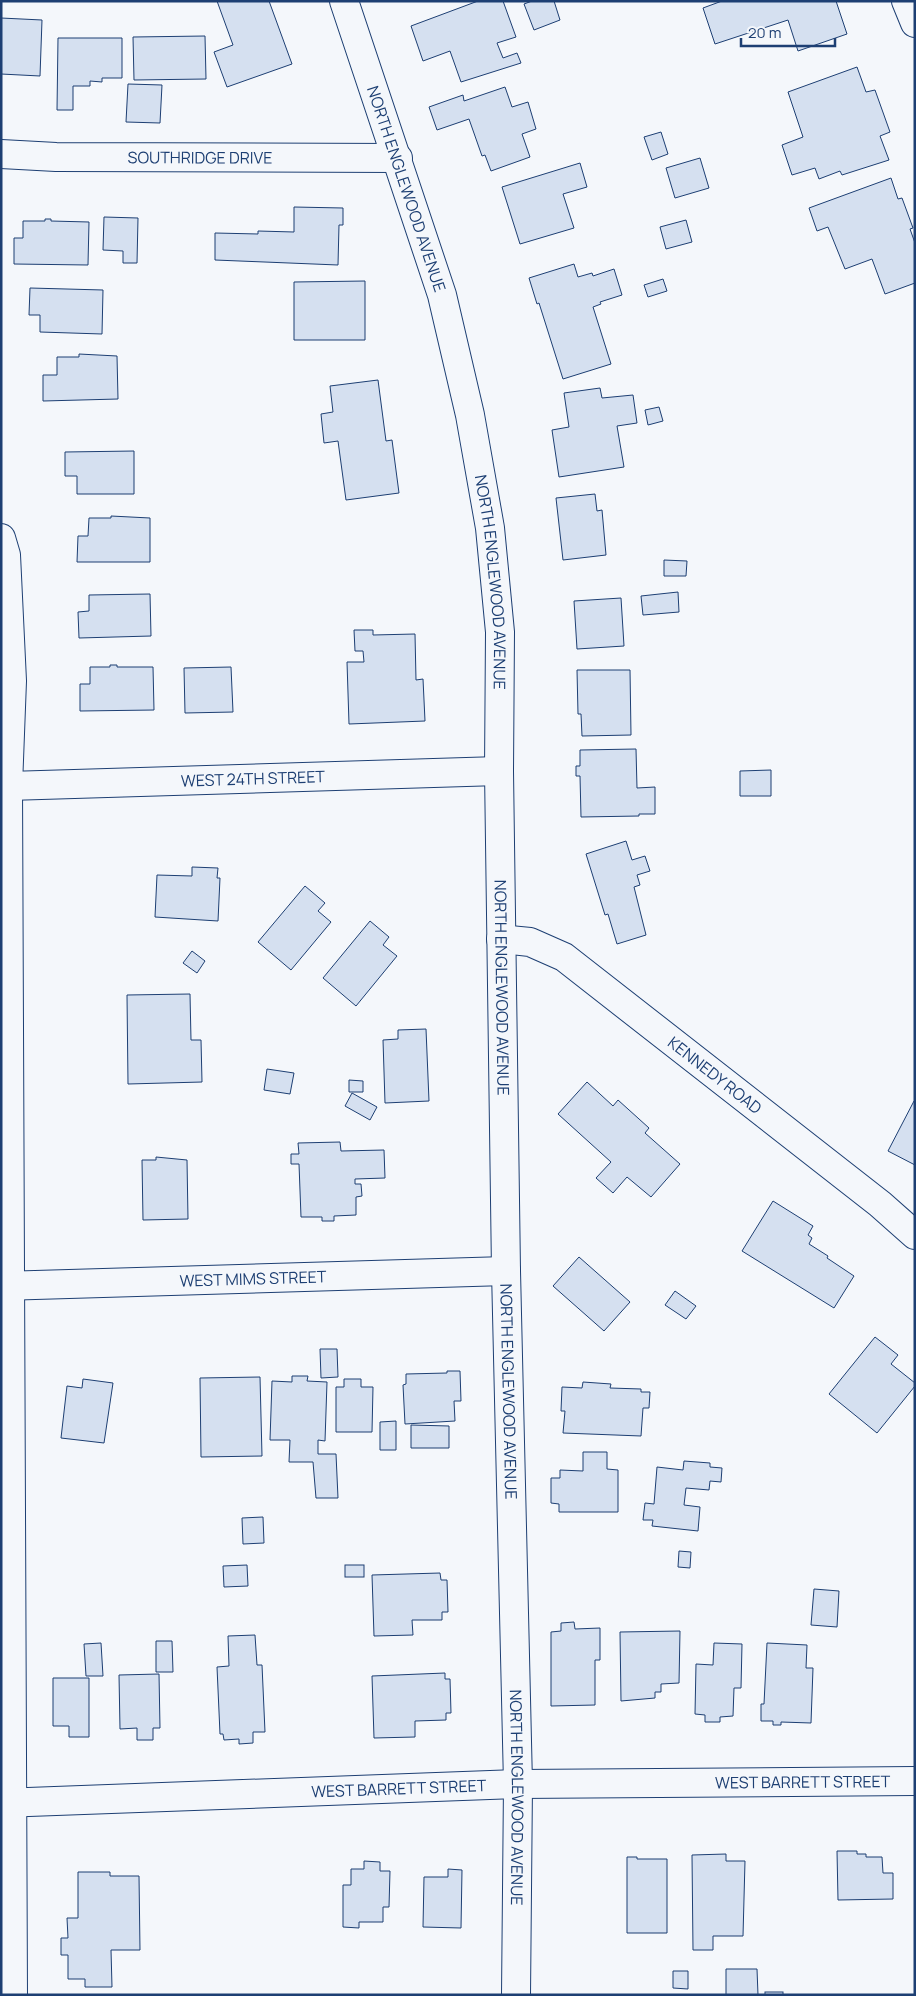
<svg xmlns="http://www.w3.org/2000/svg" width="916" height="1996" font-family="Manrope,sans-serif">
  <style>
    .building { fill: #d5e0f0; stroke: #1d3f73 }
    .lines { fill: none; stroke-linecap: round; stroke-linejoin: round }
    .minor-casing { stroke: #1d3f73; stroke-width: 30 }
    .minor { stroke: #f4f7fb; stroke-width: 28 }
    .labels { text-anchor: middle; stroke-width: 4; stroke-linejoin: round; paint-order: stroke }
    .street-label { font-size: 16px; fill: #1d3f73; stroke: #f4f7fb }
  </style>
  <rect width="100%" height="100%" fill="#f4f7fb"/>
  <g class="building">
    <path d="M217 1H269L292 64 227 87 214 52 233 45Z"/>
    <path d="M478 1H503L516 37 497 43 503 58 517 53 521 63 461 82 450 51 423 61 411 26Z"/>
    <path d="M532 1H554L560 20 534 30 524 4Z"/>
    <path d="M722 1H836L847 34 798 51 788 20 715 44 703 8Z"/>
    <path d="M1 18 42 20 40 76 1 74Z"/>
    <path d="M205 36 206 79 134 80 133 37Z"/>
    <path d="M58 38H122V78H102V82L90 81V86H73V110H57Z"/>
    <path d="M857 67 866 92 875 90 890 132 880 136 889 160 842 175 840 171 819 179 815 168 792 175 782 145 803 137 788 92Z"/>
    <path d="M128 84 162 85 160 123 126 122Z"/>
    <path d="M505 87 512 107 528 102 536 129 522 134 530 157 491 171 485 155 482 156 469 119 437 130 429 107 463 95 464 101Z"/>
    <path d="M661 132 668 154 652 160 644 137Z"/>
    <path d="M700 158 709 188 675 198 666 168Z"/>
    <path d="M580 163 587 187 563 194 574 228 520 244 502 187Z"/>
    <path d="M891 178 898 199 902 198 913 228 910 229 915 243V283L885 294 872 259 845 269 828 227 817 231 809 208Z"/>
    <path d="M294 207 343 208V225H339L338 265 215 260V233L258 234V231L294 232Z"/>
    <path d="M104 217 138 218 137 263H123V251L103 250Z"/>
    <path d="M45 219H51V221L89 222 88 265 14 264V238H23V221H45Z"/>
    <path d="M686 220 692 242 666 249 660 227Z"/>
    <path d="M574 264 578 277 592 273 593 276 614 269 622 295 600 302 601 304 593 307 611 364 563 379 539 303 537 304 529 278Z"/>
    <path d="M663 279 667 291 648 297 644 285Z"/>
    <path d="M365 281V340H294V282Z"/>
    <path d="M30 288 103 290 102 334 40 332V315H29Z"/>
    <path d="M79 354 117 356 118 399 43 401V375H57V357H79Z"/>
    <path d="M378 380 386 441 392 440 399 493 346 500 338 441 324 443 321 414 333 412 330 386Z"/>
    <path d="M600 388 602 398 633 395 637 423 617 426 624 467 559 477 552 430 569 427 564 393Z"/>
    <path d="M659 407 663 421 648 425 645 410Z"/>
    <path d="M134 451V494H77V476H65V452Z"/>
    <path d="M595 494 597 511 602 510 606 555 563 560 556 498Z"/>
    <path d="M111 516 150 518V562H77L78 536H88L89 518H111Z"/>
    <path d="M664 560 687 561 686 576H664Z"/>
    <path d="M678 592 679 612 643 615 641 596Z"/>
    <path d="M150 594 151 636 79 638 78 612 89 611V595Z"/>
    <path d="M621 598 624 646 577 649 574 601Z"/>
    <path d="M354 630H373V635L415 634 416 680 423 679 425 721 349 724 347 662H364L363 651H355Z"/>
    <path d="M110 665H117V667H153L154 710 80 711V684H90V667H110Z"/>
    <path d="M231 667 233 712 185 713 184 668Z"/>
    <path d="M577 670H630L631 735 582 736 581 714H578Z"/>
    <path d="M636 749 637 788 655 787V814H639V816L581 817 580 776H576V766H580V750Z"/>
    <path d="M771 770V796H740V771Z"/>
    <path d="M626 841 632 860 645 856 650 871 637 875 640 885 634 887 646 935 617 944 608 914 605 915 586 854Z"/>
    <path d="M192 867 218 868 217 878H220L218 921 155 917 157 875 192 876Z"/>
    <path d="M305 886 325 903 318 911 331 922 291 970 258 942Z"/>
    <path d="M370 921 389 937 383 945 397 956 356 1006 323 978Z"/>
    <path d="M192 951 205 961 197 973 183 963Z"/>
    <path d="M190 994 191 1040H201L202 1082 128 1084 127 995Z"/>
    <path d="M426 1029 429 1101 385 1103 383 1040 398 1039V1030Z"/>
    <path d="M267 1069 294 1073 290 1094 264 1090Z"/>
    <path d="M349 1080 363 1081V1092H349Z"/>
    <path d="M587 1082 613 1106 618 1100 649 1128 645 1133 680 1164 651 1197 627 1177 613 1193 596 1178 611 1162 558 1114Z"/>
    <path d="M352 1093 377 1107 370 1120 345 1106Z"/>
    <path d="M914 1101 915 1102V1165L888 1151Z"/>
    <path d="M340 1142 341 1151 384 1150 385 1178 355 1179V1184H361L362 1196 356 1197V1215L334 1216V1221H322V1217H301L299 1164H291V1154H299L298 1143Z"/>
    <path d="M156 1157 187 1160 188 1219 143 1220 142 1160H156Z"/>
    <path d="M773 1201 813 1226 808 1235 812 1238 809 1244 828 1256 827 1258 854 1276 834 1308 742 1251Z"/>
    <path d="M579 1257 630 1302 604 1331 553 1286Z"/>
    <path d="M675 1291 696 1306 686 1319 665 1305Z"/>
    <path d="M875 1337 898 1355 891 1364 915 1383V1386L877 1433 829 1394Z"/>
    <path d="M320 1349H337L338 1377 321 1378Z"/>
    <path d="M447 1371H460L461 1401H454L455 1421 405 1424 403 1385 406 1384V1374L447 1373Z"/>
    <path d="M292 1376H308L307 1381 327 1382 325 1441 318 1440V1454H336L338 1498H316L313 1462H289L290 1440H270L272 1381 292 1382Z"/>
    <path d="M260 1377 262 1456 201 1457 200 1378Z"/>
    <path d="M83 1379 113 1383 104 1443 61 1438 67 1386 82 1388Z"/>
    <path d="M344 1379H361V1387H373L372 1432H336V1387H344Z"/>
    <path d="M583 1382 611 1384 610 1388 641 1389V1392H650L649 1408H643L641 1436 563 1433 565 1411H561L562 1387 582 1388Z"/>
    <path d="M396 1421V1450H380V1422Z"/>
    <path d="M411 1425 449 1426V1448H411Z"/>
    <path d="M583 1452H607V1469L618 1470V1512H559V1504L551 1503V1478H560V1470L583 1471Z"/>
    <path d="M684 1461 710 1463V1467L722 1468 721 1482 710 1481 709 1490 686 1488 684 1505 700 1507 698 1531 652 1526 653 1520H643L645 1503 654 1504 657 1467 683 1470Z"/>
    <path d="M263 1517 264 1543 243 1544 242 1518Z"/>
    <path d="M679 1551 691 1552 690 1568 678 1567Z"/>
    <path d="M247 1565 248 1586 224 1587 223 1566Z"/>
    <rect x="345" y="1565" width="19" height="12"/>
    <path d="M440 1573 441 1580H447L448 1612H442V1620H412L413 1635 374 1636 372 1575Z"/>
    <path d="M814 1589 839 1591 837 1627 811 1625Z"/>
    <path d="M574 1622 575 1629 600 1628V1660H595V1705L551 1706V1632L561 1631V1623Z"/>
    <path d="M680 1631 679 1683 661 1684V1692H655V1698L621 1701 620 1632Z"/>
    <path d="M255 1635 257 1665H262L265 1732H253V1743L239 1744V1739L224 1740 223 1734H220L217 1667 229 1666 228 1636Z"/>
    <path d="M156 1641H172L173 1672H156Z"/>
    <path d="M101 1643 103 1676H86L84 1644Z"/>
    <path d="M714 1643 742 1644 741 1688H734L733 1716 720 1717V1722H705V1715L695 1714 696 1664 713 1665Z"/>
    <path d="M767 1643 807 1645 806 1668H813L811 1723 781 1722V1725H773V1721H761V1704H764Z"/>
    <path d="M445 1673V1679H450L451 1713H446V1720L415 1721V1737L374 1738 372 1676Z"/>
    <path d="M159 1674 160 1728H153V1740H137V1728L120 1729 119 1675Z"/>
    <path d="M53 1678H89V1737H69V1726H53Z"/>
    <path d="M837 1851H857V1854H866V1857H882L883 1873H893V1899L838 1900Z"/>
    <path d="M726 1854V1861H745L743 1936H713V1950H693L692 1855Z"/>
    <path d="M627 1857H637V1859H667V1933H627Z"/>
    <path d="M364 1861 380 1862V1871H390L389 1907H383V1922H359V1928L343 1927V1885H351V1869H364Z"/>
    <path d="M448 1869 462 1870 461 1928 423 1927 424 1877H448Z"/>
    <path d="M78 1872H110V1876H139L140 1950H111L112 1987H85V1979H68V1955H61V1938H68L67 1918H78Z"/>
    <path d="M726 1969H757L758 1995H726Z"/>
    <path d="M673 1971H688V1989L673 1988Z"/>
    <rect x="765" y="1992" width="18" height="3"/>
  </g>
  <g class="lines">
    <g class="minor-casing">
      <g id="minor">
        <path id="s1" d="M344 1 442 295 470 415 490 528 500 632 499 771 506 1271 518 1784 516 1995"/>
        <path d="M906 1 915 23"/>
        <path id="s2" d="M1 154 56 157 398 158"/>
        <path d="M1 538 6 555 12 681 8 786 13 1995"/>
        <path id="s3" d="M8 786 499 771"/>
        <path id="s4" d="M501 939 530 942 564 957 880 1204 915 1235"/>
        <path id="s5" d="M1 1286 506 1271"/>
        <path id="s6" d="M1 1803 518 1784 915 1781"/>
      </g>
    </g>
    <use href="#minor" class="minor"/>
  </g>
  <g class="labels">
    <g class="street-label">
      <text dy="6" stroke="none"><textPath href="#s2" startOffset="199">SOUTHRIDGE DRIVE</textPath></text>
      <text dy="6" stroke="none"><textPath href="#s1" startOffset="198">NORTH ENGLEWOOD AVENUE</textPath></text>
      <text dy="6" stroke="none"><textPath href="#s1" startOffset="602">NORTH ENGLEWOOD AVENUE</textPath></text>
      <text dy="6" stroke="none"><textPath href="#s3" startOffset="245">WEST 24TH STREET</textPath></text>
      <text dy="6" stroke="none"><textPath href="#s1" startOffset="1008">NORTH ENGLEWOOD AVENUE</textPath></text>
      <text dy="6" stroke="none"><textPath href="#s4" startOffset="258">KENNEDY ROAD</textPath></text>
      <text dy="6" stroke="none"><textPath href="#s5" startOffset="252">WEST MIMS STREET</textPath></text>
      <text dy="6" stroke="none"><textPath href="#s1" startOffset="1412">NORTH ENGLEWOOD AVENUE</textPath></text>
      <text dy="6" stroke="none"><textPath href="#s6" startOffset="802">WEST BARRETT STREET</textPath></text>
      <text dy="6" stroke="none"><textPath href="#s6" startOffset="398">WEST BARRETT STREET</textPath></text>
      <text dy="6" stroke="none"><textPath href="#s1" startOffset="1818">NORTH ENGLEWOOD AVENUE</textPath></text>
    </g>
  </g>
  <rect width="916" height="1996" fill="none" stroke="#1d3f73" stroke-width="5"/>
  <path d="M741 38v8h94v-8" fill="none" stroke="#1d3f73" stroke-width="2.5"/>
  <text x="748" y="38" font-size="15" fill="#1d3f73" stroke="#f4f7fb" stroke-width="4" paint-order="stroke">20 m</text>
</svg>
